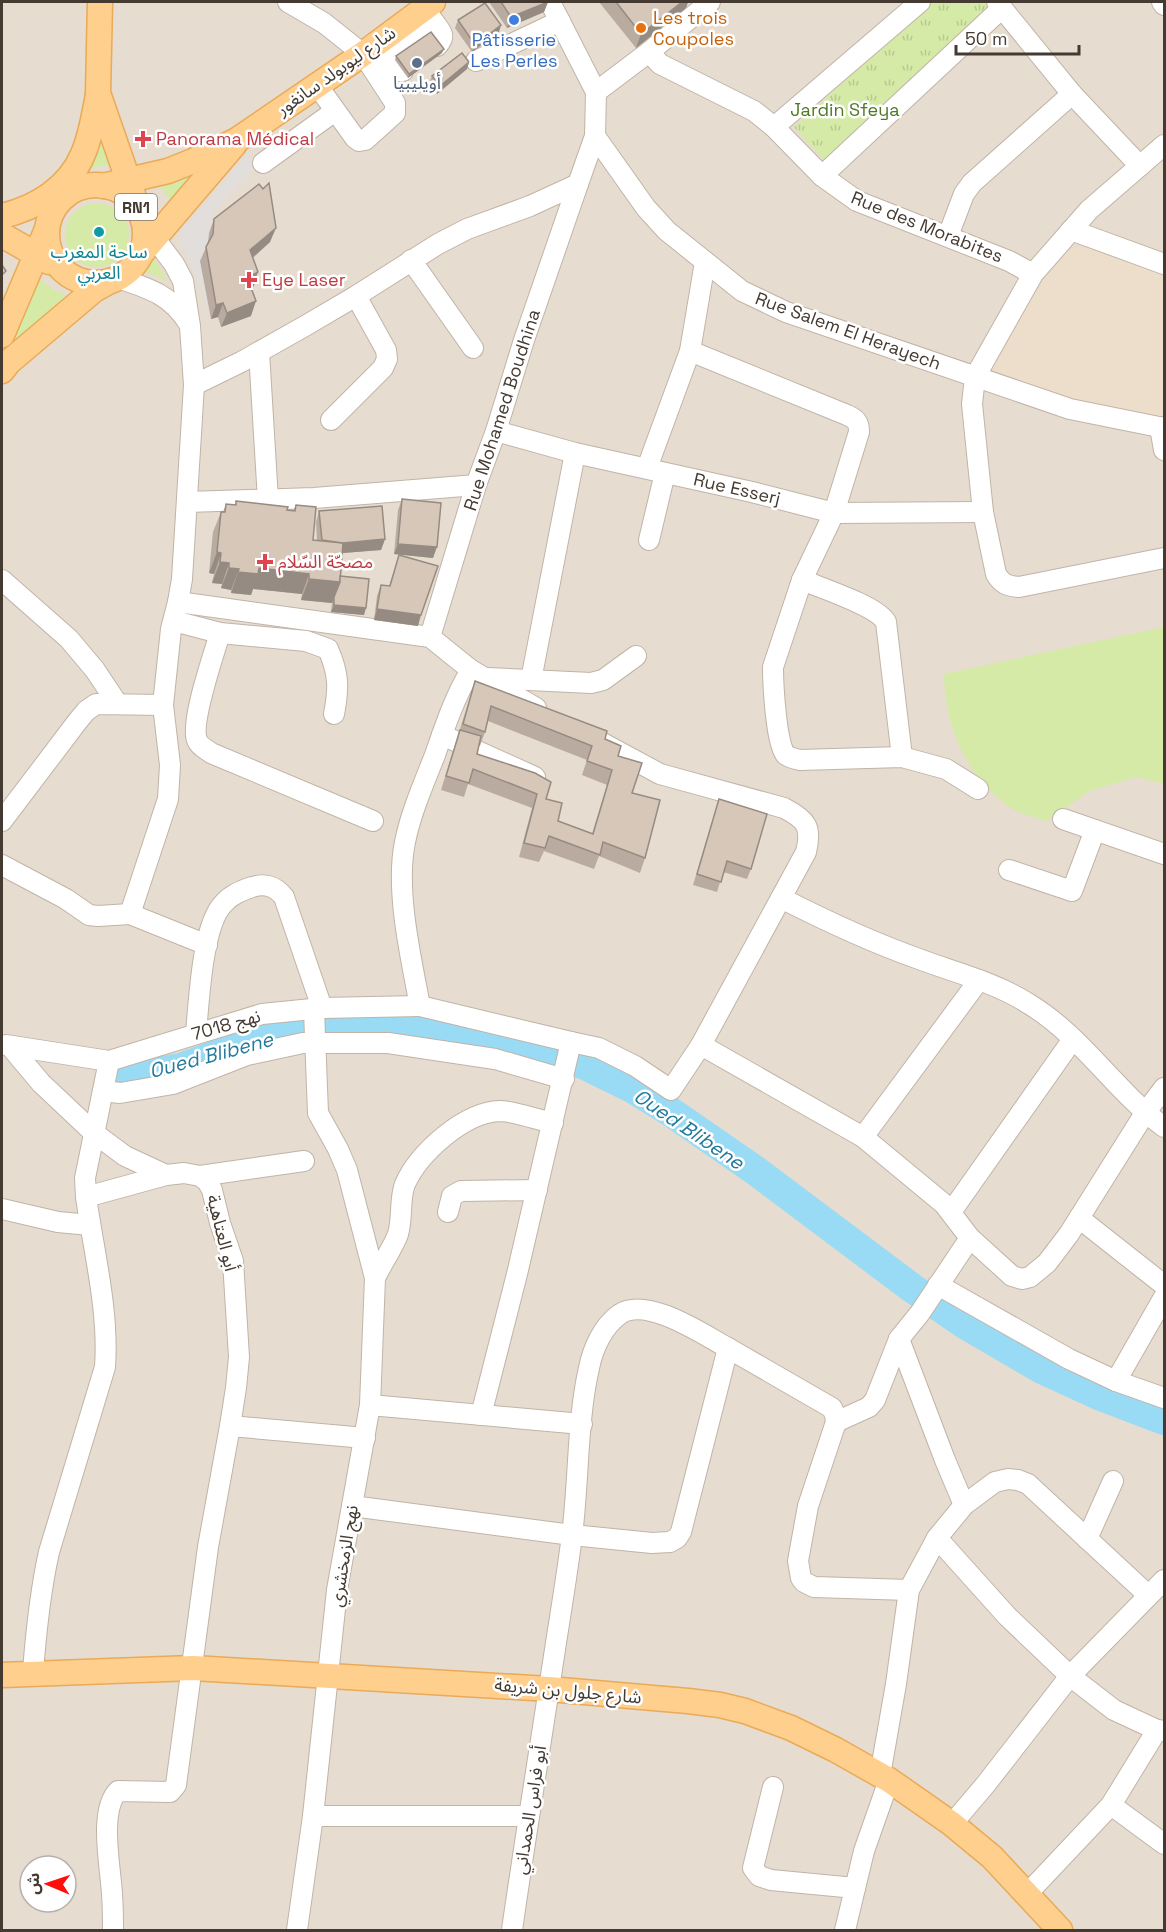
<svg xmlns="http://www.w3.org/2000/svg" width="1166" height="1932" font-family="'Space Grotesk','Noto Sans Arabic',sans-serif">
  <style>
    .residential { fill: #e6dccf; fill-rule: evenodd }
    .education { fill: #ecdeca }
    .grass { fill: #d5eaa7 }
    .park { fill: url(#park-tufts) }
    .parking { fill: #e2dedb }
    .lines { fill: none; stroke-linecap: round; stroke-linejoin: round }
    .river { stroke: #99dbf4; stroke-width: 30 }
    .minor-casing { stroke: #c1b4a7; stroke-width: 22 }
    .major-casing { stroke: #eaaa57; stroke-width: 27 }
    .minor { stroke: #fff; stroke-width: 20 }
    .major { stroke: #ffcf8e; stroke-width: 24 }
    .wall { fill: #b9ab9f; fill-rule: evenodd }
    .shaded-wall { fill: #968b82 }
    .building { fill: #d7c7b9; stroke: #968b82; stroke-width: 1.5 }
    .shop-dot { fill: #3f7fe0; stroke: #fff; stroke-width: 2 }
    .food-dot { fill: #e8710a; stroke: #fff; stroke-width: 2 }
    .service-dot { fill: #5c6f8a; stroke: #fff; stroke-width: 2 }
    .health-dot { fill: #e0444e; stroke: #fff; stroke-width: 2 }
    .culture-dot { fill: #0f9aa8; stroke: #fff; stroke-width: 2 }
    .labels { text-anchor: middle; stroke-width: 5; stroke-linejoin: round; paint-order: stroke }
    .shield { fill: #fff; stroke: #7c7570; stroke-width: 1.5 }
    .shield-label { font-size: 16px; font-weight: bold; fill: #443a32 }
    .food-label { font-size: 18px; fill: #c56008; stroke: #fff; text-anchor: start }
    .shop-label { font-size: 18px; fill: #366cbe; stroke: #fff }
    .street-label { font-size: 18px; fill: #443a32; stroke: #fff }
    .service-label { font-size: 18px; fill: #4e5e75; stroke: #fff }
    .park-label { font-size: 18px; fill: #4f7823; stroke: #fff }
    .health-label { font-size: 18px; fill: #be3a42; stroke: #fff; text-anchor: start }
    .culture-label { font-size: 18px; fill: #0d838f; stroke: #fff }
    .water-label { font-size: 20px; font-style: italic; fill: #237a9c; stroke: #fff }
  </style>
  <defs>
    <pattern id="park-tufts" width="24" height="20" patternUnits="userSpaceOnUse" patternTransform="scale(1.5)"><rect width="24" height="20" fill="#d5eaa7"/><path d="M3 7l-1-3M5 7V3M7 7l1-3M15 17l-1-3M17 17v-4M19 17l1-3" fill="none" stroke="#b8c990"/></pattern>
  </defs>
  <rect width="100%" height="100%" fill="#f2ebe2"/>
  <path class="residential" d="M2 2H1164V1930H2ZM30 1866H66V1902H30Z"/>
  <path class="education" d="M1078 247 1090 248 1164 274V417L1073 400 995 372 991 362 1048 267 1067 250Z"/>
  <g class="grass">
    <path d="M100 124 114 166H100L82 173Z"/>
    <path d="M186 176 191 184 173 203 158 184Z"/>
    <circle cx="97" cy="235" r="32"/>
    <path d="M153 257 168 281 143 271Z"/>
    <path d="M38 277 52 289 71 298 2 356Z"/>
    <path d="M1164 627V784L1136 777 1089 791 1047 821C1035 817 1018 814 1008 806 965 774 945 726 944 674Z"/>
  </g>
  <path class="park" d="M932 2H989L993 6 824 160 794 127Z"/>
  <path class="parking" d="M247 155 256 166 211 215 227 310 212 318 178 234Z"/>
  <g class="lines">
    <path class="river" d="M122 1078 180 1068 263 1038 386 1026 434 1030 583 1064 632 1088 668 1110 756 1171 912 1288 963 1323 1040 1368 1101 1396 1164 1420"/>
    <g class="minor-casing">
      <g id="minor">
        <path d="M288 2 324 23 363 54 395 103V113L365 140 359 141 355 138 317 85"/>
        <path d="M550 2 596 92 595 136 646 208 667 231 742 291 786 312 1070 409 1164 428"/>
        <path d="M997 2 1072 94 1140 166"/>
        <path d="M1162 2 1164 5"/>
        <path d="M434 22C441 32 447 35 437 46"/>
        <path d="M374 45 384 57 434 22 424 8"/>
        <path d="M649 52 660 64 754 111 774 127 822 176 857 201 1009 261 1033 274"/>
        <path d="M384 57 393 71H403"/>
        <path d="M476 61 560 21"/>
        <path d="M596 92 649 52 710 2"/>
        <path d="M774 127 920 2"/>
        <path d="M1164 145 1089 210 1033 274 975 377 972 404 983 512 996 574C1002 584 1007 586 1019 587L1164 558"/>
        <path d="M263 163 335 111"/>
        <path d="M822 176 1002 8"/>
        <path d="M1071 230 1164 264"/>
        <path d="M948 236 964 194 972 183 1072 94"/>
        <path d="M411 260 473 348"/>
        <path d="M118 278C148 288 172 295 189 324"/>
        <path d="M690 351 847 415C856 419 859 422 859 432L834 513 802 580 773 667C773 682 776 746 786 755 790 758 796 759 800 760L902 757 946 769 978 789"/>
        <path d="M259 352 268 500"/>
        <path d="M194 385 241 362 305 326 356 296 438 244 467 229 530 206 578 184 595 136"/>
        <path d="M331 420 383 368 387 359 386 350 356 296"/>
        <path d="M1160 427 1164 450"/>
        <path d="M496 431 575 453 752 492 834 513 983 512"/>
        <path d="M647 468 690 351 705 262"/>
        <path d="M187 502 314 498 476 485"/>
        <path d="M649 540 665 473"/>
        <path d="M2 580 69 639 95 670 117 703"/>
        <path d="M802 580C821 588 877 606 886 622L902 757"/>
        <path d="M178 602 430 637 471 670 536 708"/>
        <path d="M174 621 220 633 306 641 328 649C339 674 339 688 334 714"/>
        <path d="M220 633C214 654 190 722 197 740 199 746 206 749 211 753L373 821"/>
        <path d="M430 637 476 485 496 431 524 340 578 184"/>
        <path d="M471 670C455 696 445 726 435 755 424 783 411 812 405 842 395 890 411 958 420 1006L571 1042 517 1274 481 1415"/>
        <path d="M488 678 591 683 603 680 636 656"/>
        <path d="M531 680 575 453"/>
        <path d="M442 735 535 777"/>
        <path d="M1063 819 1164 854"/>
        <path d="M2 821 77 722 86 711 96 704 163 705"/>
        <path d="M2 865 66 899 89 915 98 916 130 914 207 945"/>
        <path d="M1009 870 1072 891 1095 830"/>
        <path d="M781 898C826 921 871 942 919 959 956 973 995 982 1029 1004 1082 1036 1115 1091 1164 1127"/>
        <path d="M130 914 168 799 170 765 163 705 171 629 178 602 182 579 194 385 190 326 183 281 174 264 144 224"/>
        <path d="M196 1033C199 1002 202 924 224 903 232 894 241 891 252 887 266 883 275 886 284 897L322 1008"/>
        <path d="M571 1042 599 1048 635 1066 671 1090 701 1045 806 852C812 827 807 820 784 808L660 774 597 740"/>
        <path d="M6 1045 109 1061 262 1014 322 1008 420 1006"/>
        <path d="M701 1045 863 1137 944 1204 970 1238"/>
        <path d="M10 1046 41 1083 94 1133 125 1156 166 1175 184 1173 200 1176 207 1181 212 1190 220 1223 233 1261 239 1357 236 1388 230 1426"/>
        <path d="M103 1091 120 1093 173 1084 247 1055 303 1043H388L495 1059 564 1079"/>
        <path d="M863 1137 979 980"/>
        <path d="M200 1176 304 1161"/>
        <path d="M86 1197 166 1175"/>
        <path d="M2 1209 58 1222 90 1225"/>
        <path d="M448 1212 452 1196 461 1191 537 1190"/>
        <path d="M951 1212 1073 1039"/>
        <path d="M1079 1218 1164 1285"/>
        <path d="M375 1278C381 1265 394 1246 398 1234 403 1217 399 1200 405 1184 419 1153 464 1112 500 1111 513 1111 539 1120 553 1123"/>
        <path d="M938 1285 1069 1359 1116 1381 1164 1398"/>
        <path d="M1116 1381 1164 1297"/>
        <path d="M370 1405 582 1424"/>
        <path d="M836 1422 869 1407 875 1400 899 1339"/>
        <path d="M964 1505 945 1460 899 1339 920 1313 970 1238 1012 1276 1022 1279 1030 1277 1047 1263 1069 1234 1145 1113 1164 1088"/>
        <path d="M352 1506 572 1535 652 1543 670 1542 677 1538 681 1532 728 1348 832 1408 835 1415 836 1422 808 1506 798 1561 801 1578 804 1582 814 1587 909 1590"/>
        <path d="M937 1538 1007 1616 1070 1676 1114 1710 1157 1730 1164 1731"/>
        <path d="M1087 1539 1113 1481"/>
        <path d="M33 1672C36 1632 40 1592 49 1552L105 1367C109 1311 94 1253 86 1197L85 1178 109 1061"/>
        <path d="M880 1775 896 1684 909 1590 937 1538 964 1505 995 1482 1008 1479 1018 1480 1028 1484 1148 1595"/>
        <path d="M773 1787 753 1868 759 1876 771 1880 855 1888"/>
        <path d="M1111 1805 1164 1844"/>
        <path d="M313 1816H529"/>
        <path d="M952 1824 986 1784 1070 1676 1164 1580"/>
        <path d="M1027 1894 1111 1805 1157 1730"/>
        <path d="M113 1930C113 1915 113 1899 111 1883 109 1859 100 1809 118 1791L170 1792 176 1785 208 1547 230 1426 365 1438"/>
        <path d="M297 1930 313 1816 337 1590 370 1405 375 1278 347 1170 338 1149 318 1113 314 1010"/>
        <path d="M512 1930C525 1839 540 1748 554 1656 560 1616 567 1576 572 1535 579 1481 577 1420 589 1368 593 1348 603 1326 620 1314 647 1296 704 1335 728 1348"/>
        <path d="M845 1930 864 1851 889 1780"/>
      </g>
    </g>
    <g class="major-casing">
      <g id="major">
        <path d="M100 2 98 93 133 194"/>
        <circle cx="96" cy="234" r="49"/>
        <path d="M103 186 168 171 193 161 237 140 363 54 433 2"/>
        <path d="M2 216C36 208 69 188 83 154 91 136 94 115 98 95"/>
        <path d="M2 235 49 262"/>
        <path d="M140 255 234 145"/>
        <path d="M2 335 47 229"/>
        <path d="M2 371 9 362 94 290 110 281"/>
        <path d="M2 1675 193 1668 549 1689 688 1701 720 1705 745 1711 791 1728 836 1750 889 1780 952 1824 992 1857 1060 1930"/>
      </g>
    </g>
    <use href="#minor" class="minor"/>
    <use href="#major" class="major"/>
  </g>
  <g class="wall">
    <path d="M489 2H548L544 12 507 28Z"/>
    <path d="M599 2H688L686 8 636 48Z"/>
    <path d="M458 20 499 32 472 52 455 28Z"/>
    <path d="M442 53 408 78 395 60 396 56Z"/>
    <path d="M469 62 467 69 437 94 429 83 432 76Z"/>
    <path d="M214 219 270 242 253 258 258 272 252 290 251 316 221 327 218 317 211 319 200 261 208 243 209 233Z"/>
    <path d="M402 499 433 558 394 554 398 510Z"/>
    <path d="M236 501 293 511 296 505 313 540H317L316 522 319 511 385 539 381 550 342 553 340 576 364 615 331 612 332 603 301 600 302 594 253 589 251 595 231 593V590L221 588 222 584 212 583 214 574 209 573 213 532 221 512H223L226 504 235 505Z"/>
    <path d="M399 555 418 626 374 620 377 596 381 585 389 586Z"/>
    <path d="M475 681 605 739 618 756 632 793 645 858 640 873 599 856 594 869 544 851 539 862 519 857 532 808 468 784 464 797 441 790ZM488 721 587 760 582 775 607 785 592 834 558 821 546 799 477 754 479 746H480L485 732Z"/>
    <path d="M719 799 751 869 747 879 723 872 717 892 693 885Z"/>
  </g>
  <g class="shaded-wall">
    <path d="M548 2 544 12 507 28 511 17Z"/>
    <path d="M682 2H688L686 8 636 48 641 34Z"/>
    <path d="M501 25 499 32 472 52 475 45Z"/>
    <path d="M444 49 442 53 408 78 409 74Z"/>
    <path d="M469 62 467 69 437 94 440 86Z"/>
    <path d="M276 228 270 242 245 264 250 250Z"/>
    <path d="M258 272 253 284 255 283 249 297 252 275Z"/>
    <path d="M256 301 251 316 221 327 227 313Z"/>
    <path d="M223 303 218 317 211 319 216 305Z"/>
    <path d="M385 539 381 550 318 555 322 544Z"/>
    <path d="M398 544 437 547 433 558 394 554Z"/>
    <path d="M217 552 221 553 214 574 209 573Z"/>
    <path d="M220 562 229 563 222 584 212 583Z"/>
    <path d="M229 568 239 569 231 590 221 588Z"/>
    <path d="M259 568 309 574 302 594 253 589 251 595 231 593 238 572Z"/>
    <path d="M309 579 340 582 332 603 301 600Z"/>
    <path d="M334 605 366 608 364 615 331 612Z"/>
    <path d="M377 609 421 615 418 626 374 620Z"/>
  </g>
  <g class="building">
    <path d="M501 2H548L511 17Z"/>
    <path d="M616 2H682L641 34Z"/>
    <path d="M485 3 501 25 475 45 458 20Z"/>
    <path d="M431 32 444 49 409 74 396 56Z"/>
    <path d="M462 53 469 62 440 86 432 76Z"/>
    <path d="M269 183 276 228 250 250 258 272 252 275 255 283 250 285 256 301 227 313 223 303 216 305 206 247 213 234 214 219 259 184 263 189Z"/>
    <path d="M2 265 6 271 2 275Z"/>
    <path d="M402 499 441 503 437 547 398 544Z"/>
    <path d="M236 501 288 507 287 510 295 511 296 505 316 507 313 540 343 543 340 582 309 579V574L259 568 258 574 238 572 239 569 229 568V563L220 562 221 553 217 552 221 512H225L226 504 236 505Z"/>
    <path d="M382 506 385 539 343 543 322 540 319 511Z"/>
    <path d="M399 555 438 566 421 615 377 609 381 585 390 586Z"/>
    <path d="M340 576 369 579 366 608 334 605V597L340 582Z"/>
    <path d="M475 681 607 731 605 739 621 746 618 756 642 763 632 793 660 800 645 858 603 842 600 855 549 836 545 848 524 843 537 794 473 769 469 783 446 776 460 730 481 736 477 754 535 773 551 782 546 799 562 803 558 821 593 834 612 770 587 761 592 746 491 706 485 732 463 724Z"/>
    <path d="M719 799 767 814 751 869 727 861 721 882 697 874Z"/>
  </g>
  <circle class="shop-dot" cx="514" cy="20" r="6"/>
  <circle class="food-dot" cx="641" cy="28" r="6"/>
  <circle class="service-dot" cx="417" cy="63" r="6"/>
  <g class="health-dot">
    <path d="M140 130h6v6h6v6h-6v6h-6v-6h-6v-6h6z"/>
    <path d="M246 271h6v6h6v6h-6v6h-6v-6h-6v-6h6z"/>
    <path d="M262 553h6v6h6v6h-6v6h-6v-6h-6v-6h6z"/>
  </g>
  <circle class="culture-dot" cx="99" cy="232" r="6"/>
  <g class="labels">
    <rect class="shield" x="115" y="194" width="42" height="26" rx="4.5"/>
    <g class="shield-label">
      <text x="136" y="213">RN1</text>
    </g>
    <g class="food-label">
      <text x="653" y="24">Les trois<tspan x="653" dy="21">Coupoles</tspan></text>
    </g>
    <g class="shop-label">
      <text x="514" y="46">Pâtisserie<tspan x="514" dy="21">Les Perles</tspan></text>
    </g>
    <g class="street-label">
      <text transform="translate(336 71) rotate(-35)" y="6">شارع ليوبولد سانغور</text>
      <text transform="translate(927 227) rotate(22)" y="6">Rue des Morabites</text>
      <text transform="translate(848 331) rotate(20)" y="6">Rue Salem El Herayech</text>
      <text transform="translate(502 410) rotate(-72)" y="6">Rue Mohamed Boudhina</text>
      <text transform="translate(737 489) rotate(13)" y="6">Rue Esserj</text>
      <text transform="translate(226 1025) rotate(-16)" y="6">نهج 7018</text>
      <text transform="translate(222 1233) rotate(76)" y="6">أبو العتاهية</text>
      <text transform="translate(344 1556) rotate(-81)" y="6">نهج الزمخشري</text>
      <text transform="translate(568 1691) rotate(5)" y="6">شارع جلول بن شريفة</text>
      <text transform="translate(530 1810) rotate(-81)" y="6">أبو فراس الحمداني</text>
    </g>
    <g class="service-label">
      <text x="417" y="89">أويليبيا</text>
    </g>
    <g class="park-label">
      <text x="845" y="116">Jardin Sfeya</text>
    </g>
    <g class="health-label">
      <text x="156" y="145">Panorama Médical</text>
      <text x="262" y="286">Eye Laser</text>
      <text x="278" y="568">مصحّة السّلام</text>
    </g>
    <g class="culture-label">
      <text x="99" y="258">ساحة المغرب<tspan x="99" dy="21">العربي</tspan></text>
    </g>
    <g class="water-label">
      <text transform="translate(211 1055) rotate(-15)" y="7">Oued Blibene</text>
      <text transform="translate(689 1129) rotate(34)" y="7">Oued Blibene</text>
    </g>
  </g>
  <rect width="1166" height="1932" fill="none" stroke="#443a32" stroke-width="6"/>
  <g transform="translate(48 1884) rotate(272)"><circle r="28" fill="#ffffff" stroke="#b4b0ad" stroke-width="1.5"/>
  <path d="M0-4.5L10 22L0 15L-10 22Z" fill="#ff0f0c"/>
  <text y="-9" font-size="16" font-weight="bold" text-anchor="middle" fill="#443a32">ش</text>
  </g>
  <path d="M956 45v9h123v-9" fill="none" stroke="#443a32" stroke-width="3"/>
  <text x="965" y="45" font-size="18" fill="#443a32" stroke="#ffffff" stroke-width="4.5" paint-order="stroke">50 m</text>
</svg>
